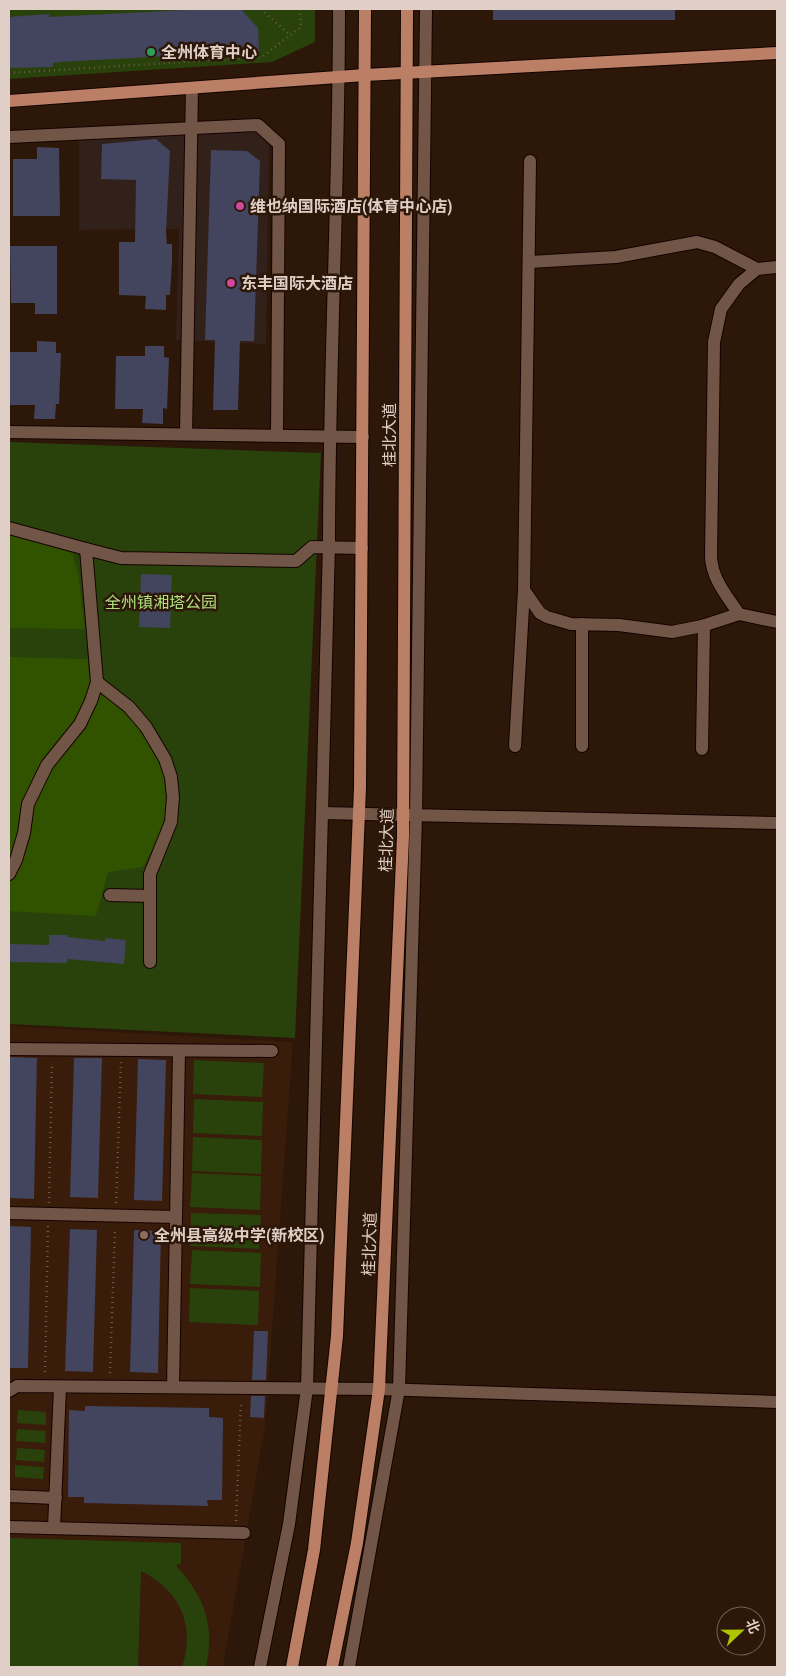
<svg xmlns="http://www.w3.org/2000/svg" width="786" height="1676" font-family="'Roboto Condensed','Noto Sans SC',sans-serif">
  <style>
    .commercial { fill: #32201b }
    .built { fill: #391c0a }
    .green { fill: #29420c }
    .forest { fill: #315300 }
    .building { fill: #43445e }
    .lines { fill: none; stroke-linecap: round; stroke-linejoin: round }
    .minor-casing { stroke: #150300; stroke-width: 14 }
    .major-casing { stroke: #150300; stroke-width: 14 }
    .path { stroke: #6d594d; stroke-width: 2.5; stroke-dasharray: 1 4; stroke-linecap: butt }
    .minor { stroke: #715647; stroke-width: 12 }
    .major { stroke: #bb7f66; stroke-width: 12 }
    .leisure-dot { fill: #2e9e5b; stroke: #2d1709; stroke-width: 2 }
    .hotel-dot { fill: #d1479c; stroke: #2d1709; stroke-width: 2 }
    .education-dot { fill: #8d6e63; stroke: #2d1709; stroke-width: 2 }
    .labels { text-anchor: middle; stroke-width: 5; stroke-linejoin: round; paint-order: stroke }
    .poi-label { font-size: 16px; font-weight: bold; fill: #dfcfc6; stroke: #2d1709; text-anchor: start }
    .street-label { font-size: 16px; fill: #dfcfc6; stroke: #2d1709 }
    .park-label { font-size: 16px; fill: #ace07b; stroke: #2d1709 }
  </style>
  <rect width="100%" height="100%" fill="#2d1709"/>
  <path class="commercial" d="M258 131 269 146 266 344 176 340 179 229 79 230V139Z"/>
  <path class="built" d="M9 1026 293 1042 265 1427 223 1667H9Z"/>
  <g class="green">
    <path d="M9 9H315V42L272 62 9 79Z"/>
    <path d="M9 442 321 453 295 1038 9 1024Z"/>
    <path d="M194 1060 264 1063 262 1097 193 1094Z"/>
    <path d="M194 1099 263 1102 262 1136 193 1133Z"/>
    <path d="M193 1137 262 1140 261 1174 192 1171Z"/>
    <path d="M192 1173 261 1176 260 1210 190 1207Z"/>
    <path d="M191 1213 261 1215 259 1249 190 1246Z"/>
    <path d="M192 1250 261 1253 260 1287 190 1284Z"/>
    <path d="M190 1288 259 1291 258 1325 189 1322Z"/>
    <path d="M18 1410 46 1412V1425L17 1423Z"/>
    <path d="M17 1429 46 1431 45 1443 16 1441Z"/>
    <path d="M17 1448 45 1450 44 1462 16 1460Z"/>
    <path d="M15 1465 44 1467 43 1479 15 1477Z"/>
    <path d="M9 1538 181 1543V1564H177V1567C205 1597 215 1627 206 1667H182C196 1626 180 1590 141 1571L138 1667H9Z"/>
  </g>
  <g class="forest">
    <path d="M9 535 53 545 72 553 78 573 85 629 9 628Z"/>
    <path d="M9 657 88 659C88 664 88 670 89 674 92 685 111 701 120 709 148 735 171 770 166 810 164 830 152 850 143 867L108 872 96 916 9 911Z"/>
  </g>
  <g class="building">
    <path d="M205 9H241L258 28 259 51 60 62 53 63V67L9 68V17L49 14V17Z"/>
    <rect x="493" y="9" width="182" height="11"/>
    <path d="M156 139 170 151 166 232 167 244H172V262L170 295H166V310L145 309 146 296 119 295V242H135L136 180 101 179 102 144Z"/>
    <path d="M37 147 59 148 60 216H13V159H37Z"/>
    <path d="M211 150 247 151 260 161 254 341H240L238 410H213L215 340H205Z"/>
    <path d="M10 246H57V314H35V303H11Z"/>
    <path d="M37 341 56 342V353H61L59 404H56L55 419H34L35 405H9V352H37Z"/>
    <path d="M145 346H164V357L169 358 167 409 163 408V424L142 423 143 409H115L116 356H145Z"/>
    <path d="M141 574 172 575 170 628 139 627Z"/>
    <path d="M49 935H67V937L105 941V938L126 940 124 964 67 959V963L9 962V944L49 945Z"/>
    <path d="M10 1057 37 1058 34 1199 9 1198Z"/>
    <path d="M74 1058H102L98 1198 70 1197Z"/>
    <path d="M138 1059 166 1060 162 1201 134 1200Z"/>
    <path d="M9 1226 31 1227 28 1368H9Z"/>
    <path d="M70 1229 97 1230 93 1372 65 1371Z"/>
    <path d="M134 1230 161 1231 158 1373 130 1372Z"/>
    <path d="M254 1331H268L266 1380H252Z"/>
    <path d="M251 1396H265L264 1418 250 1417Z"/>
    <path d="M85 1406 209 1408V1417L223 1418 222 1500H207L208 1506 84 1503V1497H68L69 1410 85 1411Z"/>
  </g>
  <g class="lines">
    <g class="minor-casing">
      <g id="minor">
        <path d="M9 137 258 125 279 144 277 435"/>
        <path d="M530 161 524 590 540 613 547 617 571 624 619 625 672 632 702 626 739 614"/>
        <path d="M529 262 616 257 697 242 715 247 757 269"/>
        <path d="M777 267 757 269 739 284 721 309 714 342 711 557C712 579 727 596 739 614L777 622"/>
        <path d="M9 432 363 437"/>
        <path d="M186 434 192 88"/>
        <path d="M9 528 86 549"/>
        <path d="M582 624V746"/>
        <path d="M97 682 129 707 146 727 165 759 171 777 173 797 171 822 150 874V962"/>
        <path d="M515 746 524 590"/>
        <path d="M702 749 704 626"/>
        <path d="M322 813 777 823"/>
        <path d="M9 874 16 860 24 833 28 804 47 765 80 724 91 701 97 682 86 549 121 558 296 561 312 547 362 548"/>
        <path d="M110 895 150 896"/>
        <path d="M9 1049 272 1051"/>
        <path d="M9 1213 176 1217"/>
        <path d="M173 1387 179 1051"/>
        <path d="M9 1391 17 1386 379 1389 777 1402"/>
        <path d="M9 1496 56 1498"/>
        <path d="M9 1527 244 1533"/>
        <path d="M54 1528 60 1387"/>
        <path d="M260 1667 289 1524 307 1388 329 544C329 366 339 187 339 9"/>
        <path d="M349 1667 399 1389 416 816 426 9"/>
      </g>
    </g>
    <g class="major-casing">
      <g id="major">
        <path d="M9 101 365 75 777 53"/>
        <path d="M292 1667 314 1550 337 1336 360 788 365 9"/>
        <path d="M332 1667 357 1543 379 1389 403 836 407 9"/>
      </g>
    </g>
    <g class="path">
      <path d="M261 9 290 35"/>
      <path d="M9 73 262 57 301 27 300 9"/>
      <path d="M49 1203 52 1063"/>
      <path d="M116 1203 121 1061"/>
      <path d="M45 1372 48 1226"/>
      <path d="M110 1373 115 1229"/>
      <path d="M236 1521 241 1402"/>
    </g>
    <use href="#minor" class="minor"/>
    <use href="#major" class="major"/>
  </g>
  <circle class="leisure-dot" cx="151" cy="52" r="5"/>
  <g class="hotel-dot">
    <circle cx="240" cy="206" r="5"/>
    <circle cx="231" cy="283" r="5"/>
  </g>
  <circle class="education-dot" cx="144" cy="1235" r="5"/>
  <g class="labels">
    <g class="poi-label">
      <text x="161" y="58">全州体育中心</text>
      <text x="250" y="212">维也纳国际酒店(体育中心店)</text>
      <text x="241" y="289">东丰国际大酒店</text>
      <text x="154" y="1241">全州县高级中学(新校区)</text>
    </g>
    <g class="street-label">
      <text transform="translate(389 435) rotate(-90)" y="6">桂北大道</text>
      <text transform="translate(386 840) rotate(-88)" y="6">桂北大道</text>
      <text transform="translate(369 1244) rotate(-88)" y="6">桂北大道</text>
    </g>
    <g class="park-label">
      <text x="161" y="608">全州镇湘塔公园</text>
    </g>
  </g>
  <rect width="786" height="1676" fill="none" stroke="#dfcfc6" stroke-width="20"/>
  <g transform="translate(741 1631) rotate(68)"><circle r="24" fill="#2d1709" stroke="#746155"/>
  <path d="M0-4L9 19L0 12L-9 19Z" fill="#afc504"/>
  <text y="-8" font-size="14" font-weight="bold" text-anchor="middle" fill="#dfcfc6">北</text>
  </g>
</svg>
